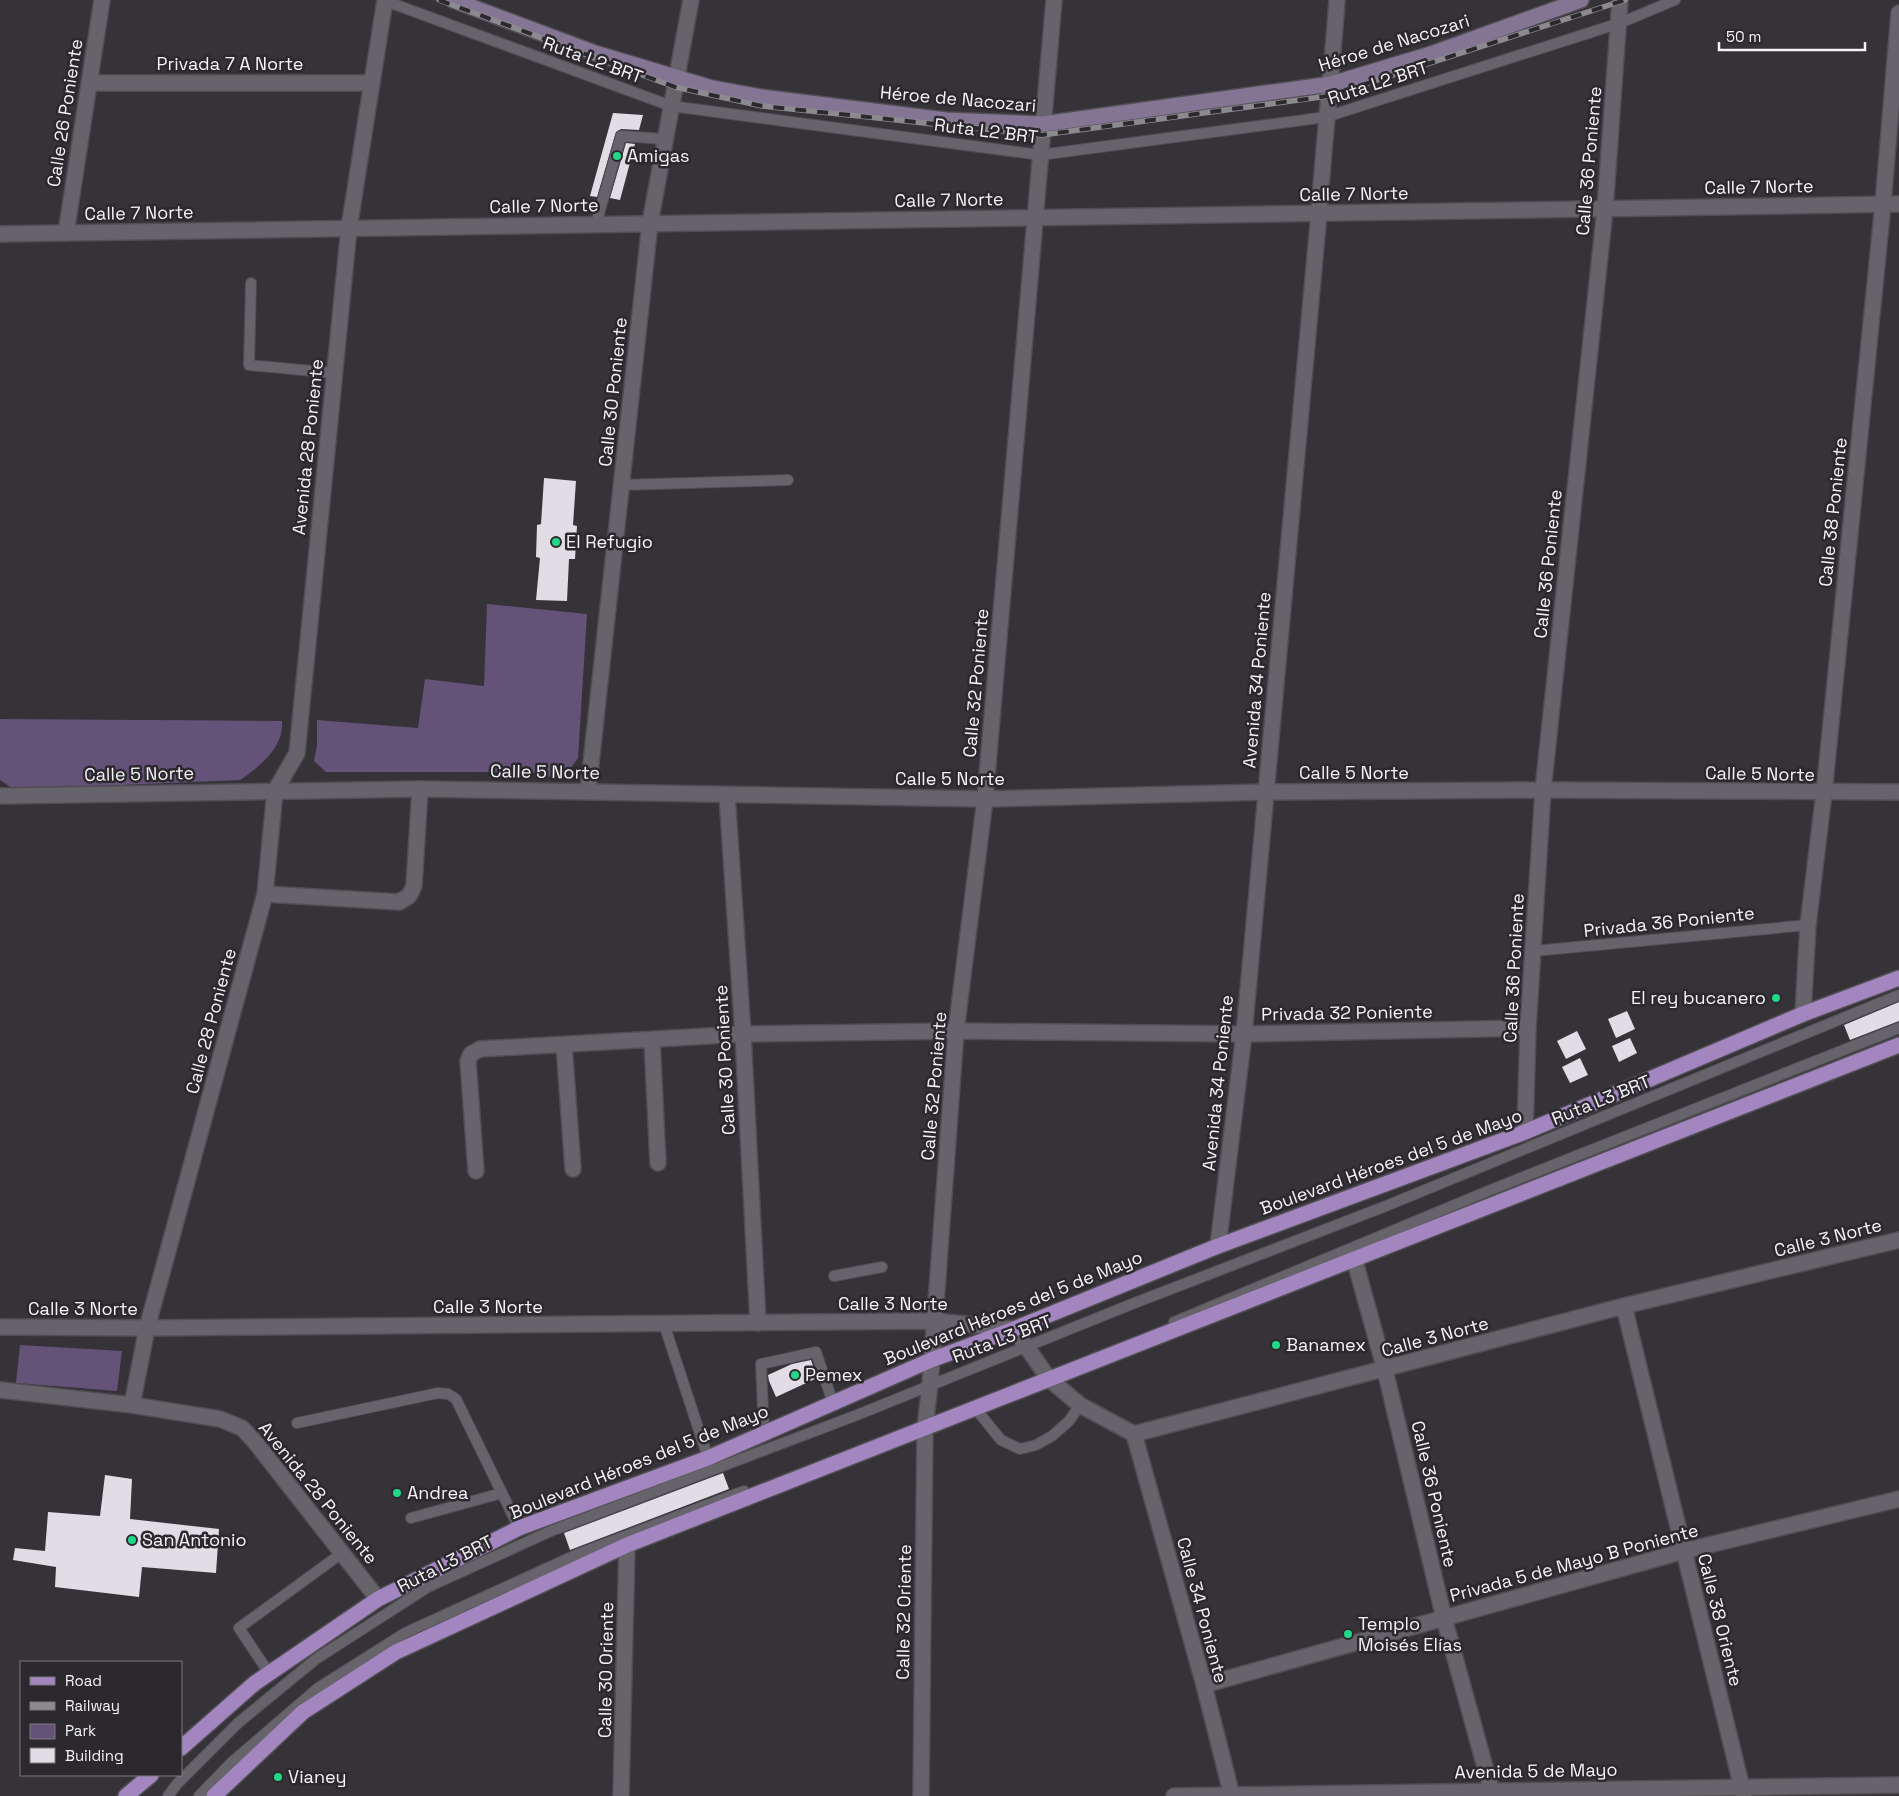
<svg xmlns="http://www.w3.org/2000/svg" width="1899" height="1796" font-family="'Space Grotesk',sans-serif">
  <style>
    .green { fill: #655279 }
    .building { fill: #e0dde4 }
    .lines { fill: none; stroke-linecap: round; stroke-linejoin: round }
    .lane-casing { stroke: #514e53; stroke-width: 12 }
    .street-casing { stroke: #514e53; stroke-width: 18 }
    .secondary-casing { stroke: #514e53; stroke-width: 18 }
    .primary-casing { stroke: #514e53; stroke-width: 18 }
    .lane { stroke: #66646a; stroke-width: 10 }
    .street { stroke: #66646a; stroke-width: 15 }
    .secondary { stroke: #847595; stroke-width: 15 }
    .primary { stroke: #a386c0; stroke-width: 15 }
    .rail-casing { stroke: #8c8a8f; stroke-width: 5.5 }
    .rail { stroke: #2b282e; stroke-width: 4; stroke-dasharray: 11; stroke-linecap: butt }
    .poi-dot { fill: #21d887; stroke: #2b282e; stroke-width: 2 }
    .labels { text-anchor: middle; stroke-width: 5; stroke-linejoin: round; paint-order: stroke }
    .street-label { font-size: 18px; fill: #f5f3f7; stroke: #2b282e }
    .poi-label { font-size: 18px; fill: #f5f3f7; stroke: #2b282e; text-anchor: start }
  </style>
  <rect width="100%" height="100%" fill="#353238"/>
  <g class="green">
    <path d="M487 604 587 614 578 758 562 780 531 772H326L314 761 317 746V720L418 728 425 679 484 686Z"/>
    <path d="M0 719 282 721C282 726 282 732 280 737 274 755 255 770 240 780L27 789H13L0 780Z"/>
    <path d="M20 1345 122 1351 117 1391 16 1383Z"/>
  </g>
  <g class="building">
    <path d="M613 113 643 115 639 130 621 129 616 132 597 197 590 196Z"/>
    <path d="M626 143 635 144 620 200 610 198Z"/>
    <path d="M544 478 576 481 573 525 577 526 575 559H569L567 601 536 600 540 558 536 557 537 525 541 524Z"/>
    <path d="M1899 1002V1021L1850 1040 1844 1025Z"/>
    <path d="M1627 1011 1635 1029 1616 1038 1608 1019Z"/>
    <path d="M1577 1031 1586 1049 1566 1059 1557 1041Z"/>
    <path d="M1630 1038 1637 1053 1619 1062 1612 1046Z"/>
    <path d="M1580 1058 1588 1075 1570 1083 1562 1067Z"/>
    <path d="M811 1360 817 1378 776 1397 769 1381 768 1375 792 1364Z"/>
    <path d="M723 1473 729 1489 570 1550 564 1533Z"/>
    <path d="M105 1475 132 1479 130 1519 219 1529 216 1573 142 1567 139 1597 55 1587 56 1567 13 1560 15 1548 45 1551 48 1512 100 1516Z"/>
  </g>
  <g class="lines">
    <g class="lane-casing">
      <g id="lane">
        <path d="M383 0 671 106 1040 155 1326 117 1620 23 1675 0"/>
        <path d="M596 224 621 136 665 139"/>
        <path d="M251 283 249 365 334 373"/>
        <path d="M621 485 788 480"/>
        <path d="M1534 951 1808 925"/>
        <path d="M834 1276 882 1267"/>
        <path d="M1174 1322 1488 1191 1899 1028"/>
        <path d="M664 1324 708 1458"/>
        <path d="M975 1408 1001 1440 1020 1449 1036 1445 1052 1436 1069 1421 1080 1405"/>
        <path d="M297 1423 438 1393 448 1394 456 1399 519 1528"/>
        <path d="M764 1433 761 1364 816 1352 833 1403"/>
        <path d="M411 1518 502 1493"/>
        <path d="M269 1673 239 1628 342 1553"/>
        <path d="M168 1796 177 1784 238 1723 316 1659 428 1587 551 1531 857 1415 1132 1304 1386 1206 1899 995"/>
        <path d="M199 1796 232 1762 318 1688 405 1633 578 1554 744 1491"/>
      </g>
    </g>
    <g class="street-casing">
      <g id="street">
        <path d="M89 83H372"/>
        <path d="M66 233 102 0"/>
        <path d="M0 234 1899 204"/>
        <path d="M588 791 650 223 691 0"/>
        <path d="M727 795 743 1034 758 1323"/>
        <path d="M0 796 420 789 985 799 1265 792 1543 790 1899 792"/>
        <path d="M265 894 399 902 409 896 414 886 420 789"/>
        <path d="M1803 1014 1808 925 1824 793 1883 204 1899 13"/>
        <path d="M652 1040 658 1163"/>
        <path d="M564 1045 573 1169"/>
        <path d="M1525 1132 1528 1028 1543 790 1605 209 1620 0"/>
        <path d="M476 1171 468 1061 471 1054 480 1049 743 1034 956 1031 1244 1034 1528 1028"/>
        <path d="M1218 1246 1244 1034 1319 213C1324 141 1332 71 1337 0"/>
        <path d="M1354 1258 1385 1370 1444 1618 1493 1796"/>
        <path d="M1624 1306 1744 1796"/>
        <path d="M0 1327 147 1328 935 1321 1014 1329 1049 1379 1080 1405 1134 1434 1624 1306 1899 1240"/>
        <path d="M0 1390 132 1405 220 1419 242 1428 255 1442 378 1599"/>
        <path d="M132 1405 147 1328 265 894 275 791 297 753 349 228 385 0"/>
        <path d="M1134 1434 1204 1685 1232 1796"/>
        <path d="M1204 1685 1684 1551 1899 1499"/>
        <path d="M621 1796 627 1545"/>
        <path d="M921 1796 925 1428 930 1384 956 1031 985 799 1054 0"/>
        <path d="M1174 1796 1899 1785"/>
      </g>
    </g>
    <g class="secondary-casing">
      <path id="secondary" d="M453 0 595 53 712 88 761 97 946 120 1043 124 1331 84 1431 54 1581 0"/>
    </g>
    <g class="primary-casing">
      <g id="primary">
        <path d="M181 1748 255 1683 378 1599 519 1528 708 1458 931 1360 1014 1329 1218 1246 1525 1132 1803 1014 1899 978"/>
        <path d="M126 1796 151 1775"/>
        <path d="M214 1796 303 1712 396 1652 627 1545 1899 1045"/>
      </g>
    </g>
    <use href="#lane" class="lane"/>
    <use href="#street" class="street"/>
    <use href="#secondary" class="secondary"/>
    <use href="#primary" class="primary"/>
    <g class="rail-casing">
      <path id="rail" d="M439 0 675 87 762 106 1042 135 1328 96 1625 0"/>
    </g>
    <use href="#rail" class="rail"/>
  </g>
  <g class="poi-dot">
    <circle cx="617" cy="156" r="5"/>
    <circle cx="556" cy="542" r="5"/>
    <circle cx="1776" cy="998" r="5"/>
    <circle cx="1276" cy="1345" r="5"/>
    <circle cx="795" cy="1375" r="5"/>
    <circle cx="397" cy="1493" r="5"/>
    <circle cx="132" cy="1540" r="5"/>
    <circle cx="1348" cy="1634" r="5"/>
    <circle cx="278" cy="1777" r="5"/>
  </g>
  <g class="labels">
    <g class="street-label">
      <text transform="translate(1394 43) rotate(-17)" y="6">Héroe de Nacozari</text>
      <text transform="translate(593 60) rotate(20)" y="6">Ruta L2 BRT</text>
      <text x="230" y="70">Privada 7 A Norte</text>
      <text transform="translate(1378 83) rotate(-18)" y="6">Ruta L2 BRT</text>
      <text transform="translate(958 99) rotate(5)" y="6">Héroe de Nacozari</text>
      <text transform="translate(65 113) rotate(-81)" y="6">Calle 26 Poniente</text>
      <text transform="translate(986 131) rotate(7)" y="6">Ruta L2 BRT</text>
      <text transform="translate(1589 161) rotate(-85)" y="6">Calle 36 Poniente</text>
      <text transform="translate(1759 187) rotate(-1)" y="6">Calle 7 Norte</text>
      <text transform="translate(1354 194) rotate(-1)" y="6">Calle 7 Norte</text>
      <text transform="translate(949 200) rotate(-1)" y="6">Calle 7 Norte</text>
      <text transform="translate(544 206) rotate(-1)" y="6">Calle 7 Norte</text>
      <text transform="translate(139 213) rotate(-1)" y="6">Calle 7 Norte</text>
      <text transform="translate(613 392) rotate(-84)" y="6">Calle 30 Poniente</text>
      <text transform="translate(308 447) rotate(-84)" y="6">Avenida 28 Poniente</text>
      <text transform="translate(1833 512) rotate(-84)" y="6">Calle 38 Poniente</text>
      <text transform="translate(1548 564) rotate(-84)" y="6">Calle 36 Poniente</text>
      <text transform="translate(1257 680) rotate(-85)" y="6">Avenida 34 Poniente</text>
      <text transform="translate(976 683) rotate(-85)" y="6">Calle 32 Poniente</text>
      <text transform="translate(545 772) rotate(1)" y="6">Calle 5 Norte</text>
      <text x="1354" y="779">Calle 5 Norte</text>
      <text transform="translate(139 774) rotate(-1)" y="6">Calle 5 Norte</text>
      <text transform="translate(1760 774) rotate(1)" y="6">Calle 5 Norte</text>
      <text x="950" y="785">Calle 5 Norte</text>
      <text transform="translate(1669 922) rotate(-6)" y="6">Privada 36 Poniente</text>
      <text transform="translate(1514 968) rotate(-87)" y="6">Calle 36 Poniente</text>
      <text transform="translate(1347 1013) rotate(-1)" y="6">Privada 32 Poniente</text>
      <text transform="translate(211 1021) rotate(-75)" y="6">Calle 28 Poniente</text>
      <text transform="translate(725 1060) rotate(-93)" y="6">Calle 30 Poniente</text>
      <text transform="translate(1218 1083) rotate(-84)" y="6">Avenida 34 Poniente</text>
      <text transform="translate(934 1086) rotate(-85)" y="6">Calle 32 Poniente</text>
      <text transform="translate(1601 1100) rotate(-22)" y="6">Ruta L3 BRT</text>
      <text transform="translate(1391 1162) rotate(-20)" y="6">Boulevard Héroes del 5 de Mayo</text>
      <text transform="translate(1828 1238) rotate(-14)" y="6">Calle 3 Norte</text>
      <text x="893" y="1310">Calle 3 Norte</text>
      <text x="488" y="1313">Calle 3 Norte</text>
      <text transform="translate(1013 1308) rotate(-22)" y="6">Boulevard Héroes del 5 de Mayo</text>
      <text x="83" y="1315">Calle 3 Norte</text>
      <text transform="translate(1435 1337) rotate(-15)" y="6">Calle 3 Norte</text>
      <text transform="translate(1002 1339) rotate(-21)" y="6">Ruta L3 BRT</text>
      <text transform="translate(639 1462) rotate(-22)" y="6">Boulevard Héroes del 5 de Mayo</text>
      <text transform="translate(318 1493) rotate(51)" y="6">Avenida 28 Poniente</text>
      <text transform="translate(1434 1494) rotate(77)" y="6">Calle 36 Poniente</text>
      <text transform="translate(1574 1563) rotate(-15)" y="6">Privada 5 de Mayo B Poniente</text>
      <text transform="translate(445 1564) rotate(-27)" y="6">Ruta L3 BRT</text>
      <text transform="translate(1202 1610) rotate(75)" y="6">Calle 34 Poniente</text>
      <text transform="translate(904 1612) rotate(-89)" y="6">Calle 32 Oriente</text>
      <text transform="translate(1720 1620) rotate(76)" y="6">Calle 38 Oriente</text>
      <text transform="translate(606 1670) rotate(-89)" y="6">Calle 30 Oriente</text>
      <text transform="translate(1536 1771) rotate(-1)" y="6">Avenida 5 de Mayo</text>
    </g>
    <g class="poi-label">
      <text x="627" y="162">Amigas</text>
      <text x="566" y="548">El Refugio</text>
      <text x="1766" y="1004" text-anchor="end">El rey bucanero</text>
      <text x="1286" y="1351">Banamex</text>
      <text x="805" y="1381">Pemex</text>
      <text x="407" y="1499">Andrea</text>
      <text x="142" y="1546">San Antonio</text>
      <text x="1358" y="1630">Templo<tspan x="1358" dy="21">Moisés Elías</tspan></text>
      <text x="288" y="1783">Vianey</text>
    </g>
  </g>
  <rect x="20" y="1661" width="162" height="115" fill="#2b282e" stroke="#7c797e"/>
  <rect x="30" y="1677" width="25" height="8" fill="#a386c0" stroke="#7c797e"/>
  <text x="65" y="1686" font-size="15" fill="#f5f3f7">Road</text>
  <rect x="30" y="1702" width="25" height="8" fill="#8c8a8f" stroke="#7c797e"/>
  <text x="65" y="1711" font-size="15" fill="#f5f3f7">Railway</text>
  <rect x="30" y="1724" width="25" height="15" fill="#655279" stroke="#7c797e"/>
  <text x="65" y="1736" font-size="15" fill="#f5f3f7">Park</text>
  <rect x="30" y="1748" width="25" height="15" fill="#e0dde4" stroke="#7c797e"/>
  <text x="65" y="1761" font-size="15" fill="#f5f3f7">Building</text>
  <path d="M1719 42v8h146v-8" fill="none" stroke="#f5f3f7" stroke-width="2.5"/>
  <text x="1726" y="42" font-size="15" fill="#f5f3f7" stroke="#2b282e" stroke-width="4" paint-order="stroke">50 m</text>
</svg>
